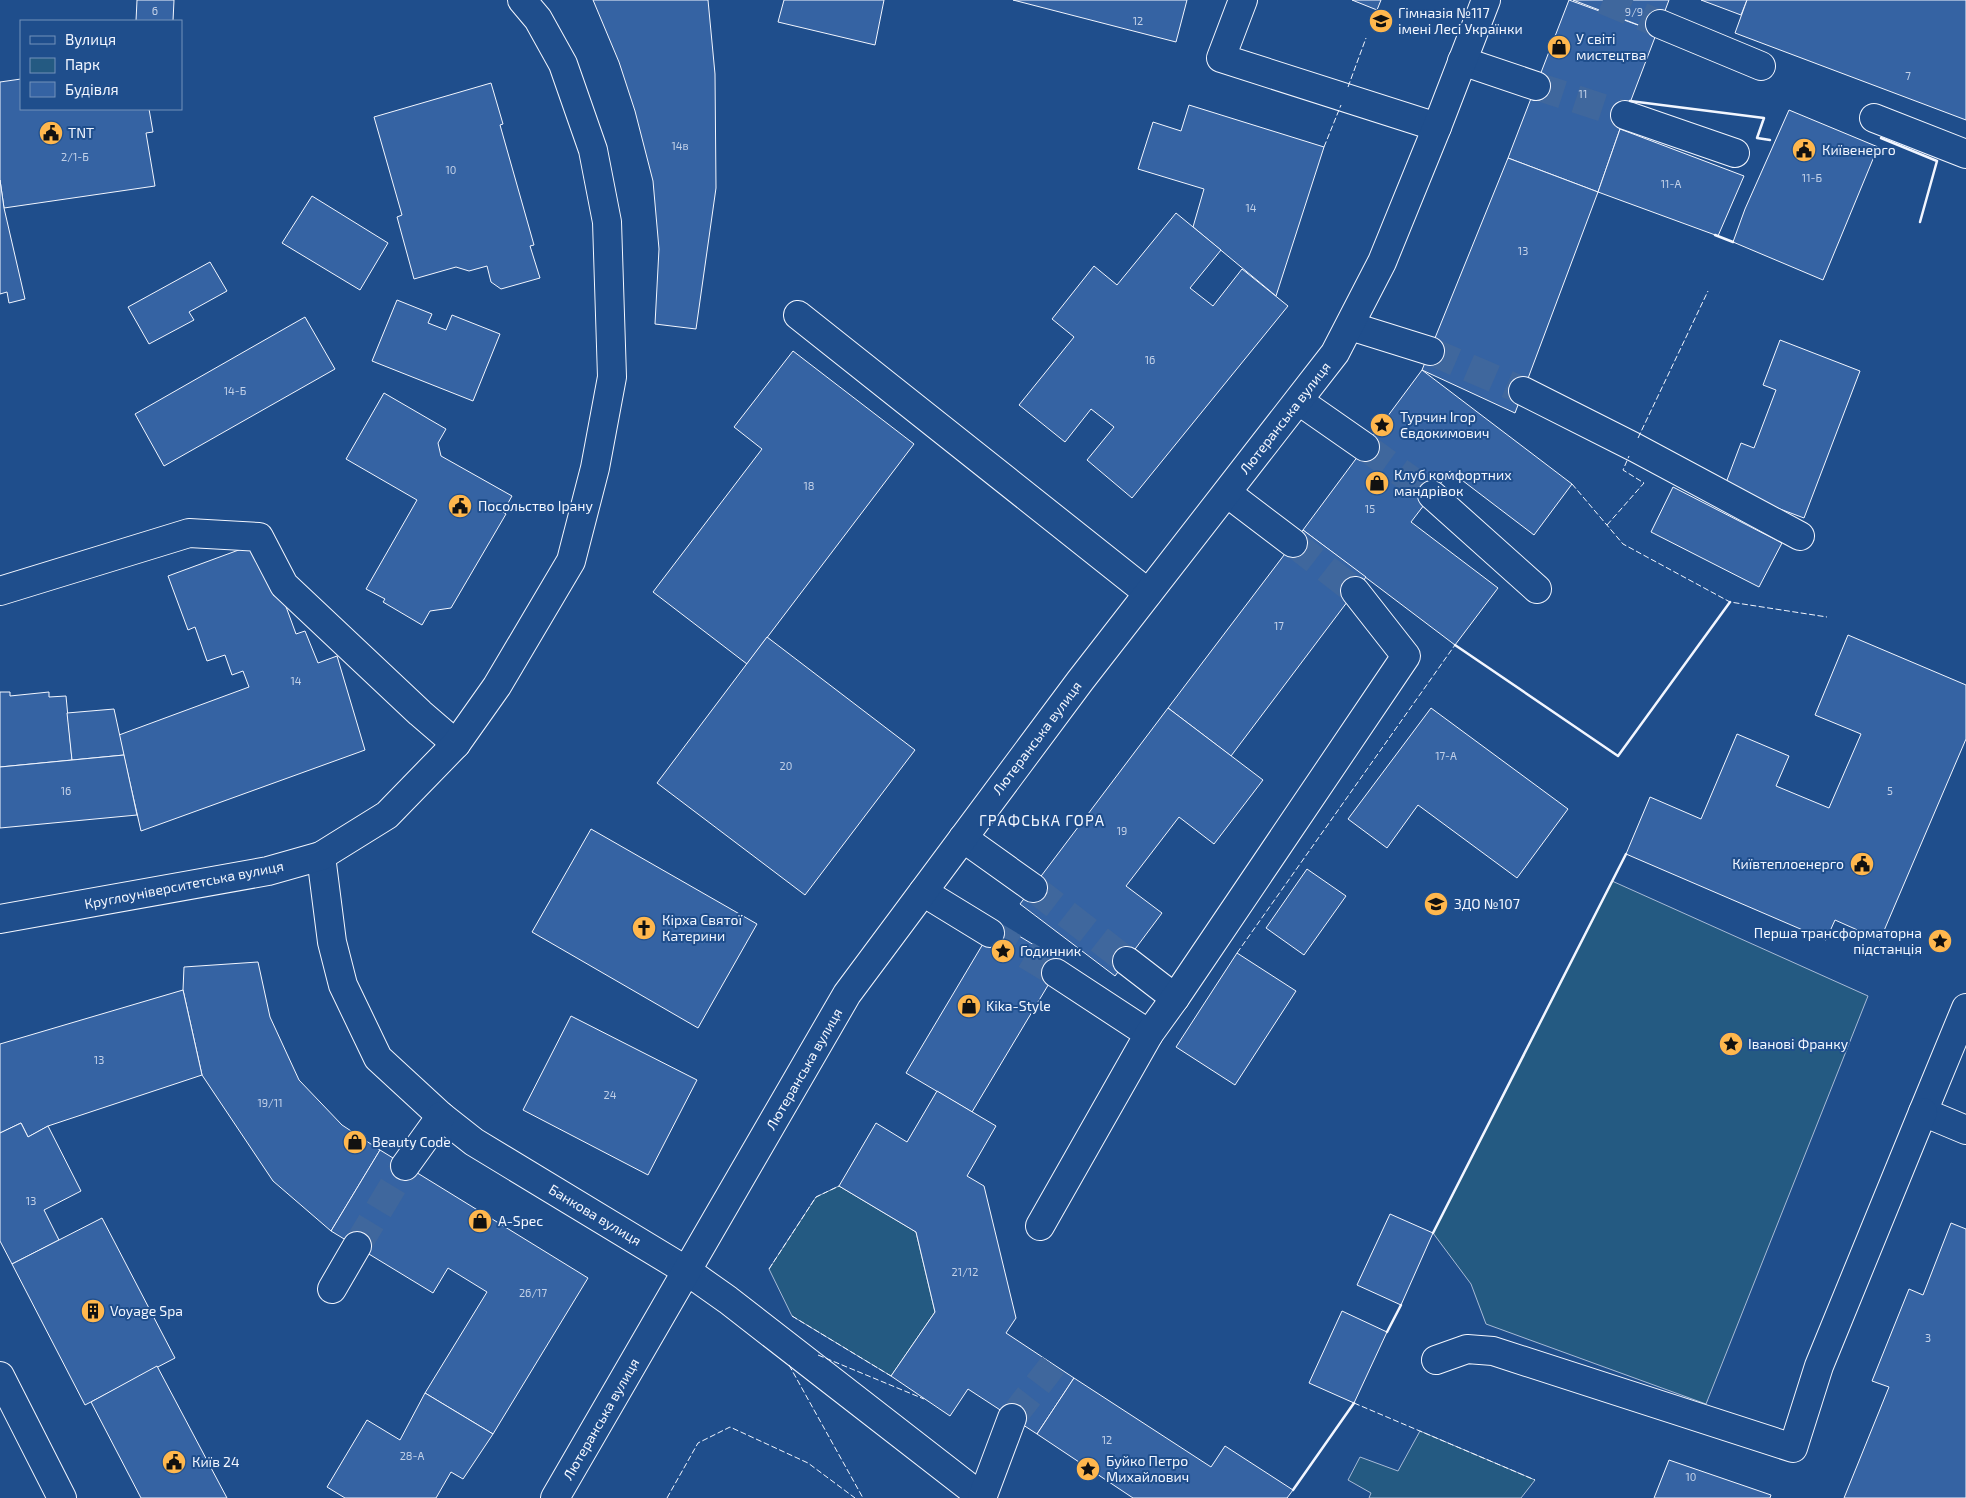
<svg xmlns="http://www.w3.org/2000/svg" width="1966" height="1498" font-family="'Exo 2',sans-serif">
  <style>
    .green { fill: #245a82; stroke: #a8bbd7 }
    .building { fill: #3563a3; stroke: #f2f6ff }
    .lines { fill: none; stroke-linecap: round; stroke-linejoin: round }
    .minor-tunnel { stroke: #3f679d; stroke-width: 28; stroke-dasharray: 28 14; stroke-linecap: butt }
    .minor-casing { stroke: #f2f6ff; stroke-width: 30 }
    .minor { stroke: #1f4e8c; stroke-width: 28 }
    .fence { stroke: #f2f6ff; stroke-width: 1; stroke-dasharray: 6 2.5; stroke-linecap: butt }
    .wall { stroke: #f2f6ff; stroke-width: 2.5 }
    .labels { text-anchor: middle; stroke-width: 4; stroke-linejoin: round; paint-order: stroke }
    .number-label { font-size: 11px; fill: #c3d1e8 }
    .poi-label { font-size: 14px; fill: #f2f6ff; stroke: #1f4e8c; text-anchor: start }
    .street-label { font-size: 14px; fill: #f2f6ff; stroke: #1f4e8c }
    .neighbourhood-label { font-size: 15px; letter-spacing: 1px; fill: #f2f6ff; stroke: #1f4e8c }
  </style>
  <rect width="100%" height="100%" fill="#1f4e8c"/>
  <g class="green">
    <path d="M1612 881 1868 996 1706 1404 1486 1324 1471 1284 1433 1233Z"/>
    <path d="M839 1186 916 1232 935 1312 891 1376 792 1316 769 1269 816 1197Z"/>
    <path d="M1420 1431 1535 1480 1521 1498H1369L1371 1493 1348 1480 1360 1457 1398 1471Z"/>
  </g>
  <g class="building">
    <path d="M137 0H174L173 21H136Z"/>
    <path d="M593 0H708L715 74 716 188 696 329 655 324 659 249 653 181 635 111 619 62Z"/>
    <path d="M784 0H884L875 45 778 22Z"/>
    <path d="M1013 0H1187L1176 42Z"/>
    <path d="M1352 0H1381L1377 10Z"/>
    <path d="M1569 0 1657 32 1620 129 1598 192 1508 158Z"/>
    <path d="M1573 0H1669L1657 32Z"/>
    <path d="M1701 0H1747L1741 15Z"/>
    <path d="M1747 0H1966V120L1735 33Z"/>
    <path d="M21 79V109H149L153 132 146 133 155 186 4 208 0 180V82Z"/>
    <path d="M491 83 503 124 500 125 534 245 530 246 540 278 501 289 491 282 487 266 469 271 456 267 414 279 397 217 402 215 374 117Z"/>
    <path d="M1189 105 1324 147 1276 296 1193 227 1204 189 1138 169 1153 122 1181 131Z"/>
    <path d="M1789 110 1878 147 1823 280 1733 242 1745 209Z"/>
    <path d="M1620 129 1744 176 1718 236 1598 192Z"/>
    <path d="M1508 158 1598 192 1515 413 1422 370Z"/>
    <path d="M0 180 4 208 25 299 9 303 7 292 0 294Z"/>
    <path d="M312 196 388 243 360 290 282 243Z"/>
    <path d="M1176 213 1221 250 1190 288 1213 306 1242 269 1288 306 1132 498 1087 460 1114 427 1091 409 1065 442 1019 405 1074 337 1052 319 1094 266 1117 285Z"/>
    <path d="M210 262 227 291 189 312 194 320 149 344 128 307Z"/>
    <path d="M397 300 432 314 428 323 446 330 452 315 500 334 473 401 372 361Z"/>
    <path d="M305 317 335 369 164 466 135 414Z"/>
    <path d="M1780 340 1860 371 1804 518 1724 488 1741 443 1754 448 1776 390 1763 385Z"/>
    <path d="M793 351 914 444 747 664 653 592 762 449 734 427Z"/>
    <path d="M1422 370 1572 484 1534 535 1450 471 1411 522 1498 588 1455 645 1303 530Z"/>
    <path d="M384 393 446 429 438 443 441 456 512 496 503 512 506 514 451 608 430 611 422 625 383 602 385 599 366 589 417 500 346 459Z"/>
    <path d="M1673 487 1782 543 1759 587 1651 532Z"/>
    <path d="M1303 530 1366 577 1231 756 1168 708Z"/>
    <path d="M255 544 274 596 281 593 296 634 305 631 318 663 337 656 365 750 141 831 119 735 249 687 243 671 232 675 225 655 207 661 195 627 188 630 168 576Z"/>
    <path d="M1848 635 1966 685V739L1880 940 1835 920 1826 940 1626 854 1650 797 1701 819 1737 734 1789 756 1776 786 1829 808 1861 734 1815 715Z"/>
    <path d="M767 637 915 750 805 895 657 783Z"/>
    <path d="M0 692H10V696L49 692V697L66 696 72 760 0 767Z"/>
    <path d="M1168 708 1263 780 1214 844 1179 817 1126 886 1162 913 1115 976 1020 904Z"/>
    <path d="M1431 708 1568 809 1517 878 1418 805 1387 848 1348 819Z"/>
    <path d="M114 709 124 755 72 760 67 713Z"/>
    <path d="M124 755 137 815 0 828V767Z"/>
    <path d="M591 829 757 924 698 1028 532 932Z"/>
    <path d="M1307 869 1346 896 1304 955 1266 928Z"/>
    <path d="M996 922 1062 962 972 1112 906 1073Z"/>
    <path d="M1237 953 1296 991 1235 1085 1176 1047Z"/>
    <path d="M258 962 270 1017 299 1080 342 1125 380 1150 331 1231 273 1181 202 1075 183 990 184 967Z"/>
    <path d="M183 990 202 1075 48 1126 28 1137 21 1123 0 1133V1044Z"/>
    <path d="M571 1016 697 1080 648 1175 523 1110Z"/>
    <path d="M937 1091 996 1126 967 1176 984 1186 1016 1318 1006 1333 1074 1378 1037 1434 968 1389 950 1416 891 1376 935 1312 916 1232 839 1186 876 1123 907 1142Z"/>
    <path d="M21 1123 28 1137 48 1126 81 1191 44 1210 59 1240 12 1264 0 1241V1133Z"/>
    <path d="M380 1150 588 1278 493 1434 425 1393 487 1292 448 1268 433 1293 331 1231Z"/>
    <path d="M1390 1214 1433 1233 1401 1305 1357 1285Z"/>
    <path d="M102 1218 175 1358 85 1405 12 1264Z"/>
    <path d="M1951 1223 1966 1229V1498H1844L1889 1387 1872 1381 1909 1289 1923 1295Z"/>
    <path d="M1342 1311 1387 1332 1354 1403 1309 1383Z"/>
    <path d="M157 1366 227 1498H141L91 1402Z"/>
    <path d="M1074 1378 1211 1467 1225 1446 1293 1490 1287 1498H1133L1037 1434Z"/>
    <path d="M425 1393 493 1434 463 1479 451 1472 436 1498H345L327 1487 367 1420 400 1440Z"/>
    <path d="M1669 1460 1771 1495 1770 1498H1654Z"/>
  </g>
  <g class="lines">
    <g class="minor-tunnel">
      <path d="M1603 0 1660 24"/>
      <path d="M1536 86 1625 115"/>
      <path d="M1430 351 1523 391"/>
      <path d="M1365 447 1432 495"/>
      <path d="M1293 543 1355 591"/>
      <path d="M1033 888 1127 961"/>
      <path d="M990 933 1056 973"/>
      <path d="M357 1246 405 1166"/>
      <path d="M1012 1418 1053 1365"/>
    </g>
    <g class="minor-casing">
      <g id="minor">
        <path d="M1243 0 1221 58 1437 127"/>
        <path d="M1660 24 1761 66"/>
        <path d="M1462 61 1536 86"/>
        <path d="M1625 115 1735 153"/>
        <path d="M1874 118 1966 154"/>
        <path d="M798 315 1148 593"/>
        <path d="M1350 326 1430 351"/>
        <path d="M1523 391 1634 447 1800 536"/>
        <path d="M1299 401 1365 447"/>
        <path d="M1227 493 1293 543"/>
        <path d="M1432 495 1537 589"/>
        <path d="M0 591 189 533 259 537 284 585 420 713 456 744"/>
        <path d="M963 838 1033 888"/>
        <path d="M321 856 332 942 343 985 378 1058 441 1116 474 1142 687 1271 728 1300 983 1498"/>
        <path d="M923 892 990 933"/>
        <path d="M0 919 268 871 321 856 387 815 456 744 497 686 571 561 595 468 612 377 607 222 593 150 563 64 538 19 522 0"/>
        <path d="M1127 961 1175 998"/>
        <path d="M1056 973 1149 1034"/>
        <path d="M1966 1008 1923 1112 1966 1130"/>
        <path d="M405 1166 441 1116"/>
        <path d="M1040 1226 1149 1034 1175 998 1406 656 1355 591"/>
        <path d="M332 1289 357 1246"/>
        <path d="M1436 1360 1467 1349 1493 1351 1793 1448 1819 1366 1923 1112"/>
        <path d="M0 1376 62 1498"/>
        <path d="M555 1498 847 994 1080 681 1335 353 1382 262 1437 127 1486 0"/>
        <path d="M982 1498 1012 1418"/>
      </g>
    </g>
    <use href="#minor" class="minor"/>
    <g class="fence">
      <path d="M1348 87 1366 38"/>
      <path d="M1324 147 1341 105"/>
      <path d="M1638 438 1708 291"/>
      <path d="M1572 484 1623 544 1730 602 1827 617"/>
      <path d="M1607 525 1644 483 1623 470 1629 456"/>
      <path d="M1237 953 1455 645"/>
      <path d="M769 1269 816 1197 839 1186"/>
      <path d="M792 1316 891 1376"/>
      <path d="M818 1355 924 1399"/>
      <path d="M789 1365 863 1498"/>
      <path d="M1354 1403 1535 1480"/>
      <path d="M667 1498 698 1443 730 1427 808 1463 855 1498"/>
    </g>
    <g class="wall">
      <path d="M1630 101 1764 118 1757 138 1770 140"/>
      <path d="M1881 138 1937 161 1920 222"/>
      <path d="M1715 235 1733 242"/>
      <path d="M1455 645 1618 756 1730 602"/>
      <path d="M1433 1233 1626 854"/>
      <path d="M1387 1332 1401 1305"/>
      <path d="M1293 1490 1354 1403"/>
    </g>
  </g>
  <defs>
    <g id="school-disc" transform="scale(1.25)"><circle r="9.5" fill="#ffb74d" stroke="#1f4e8c"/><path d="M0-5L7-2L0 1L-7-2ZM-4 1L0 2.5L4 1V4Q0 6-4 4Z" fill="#111"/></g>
    <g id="shop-disc" transform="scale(1.25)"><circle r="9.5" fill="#ffb74d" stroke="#1f4e8c"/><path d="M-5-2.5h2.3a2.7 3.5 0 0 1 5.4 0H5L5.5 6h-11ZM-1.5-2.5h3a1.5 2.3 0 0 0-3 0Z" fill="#111"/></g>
    <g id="civic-disc" transform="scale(1.25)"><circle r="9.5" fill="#ffb74d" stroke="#1f4e8c"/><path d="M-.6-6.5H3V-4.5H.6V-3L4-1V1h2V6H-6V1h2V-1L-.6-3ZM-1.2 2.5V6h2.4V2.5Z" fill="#111"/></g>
    <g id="sight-disc" transform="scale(1.25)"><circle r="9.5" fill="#ffb74d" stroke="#1f4e8c"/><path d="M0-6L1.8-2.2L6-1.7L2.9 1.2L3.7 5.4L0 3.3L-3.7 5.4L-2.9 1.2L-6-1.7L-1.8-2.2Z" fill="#111"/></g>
    <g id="church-disc" transform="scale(1.25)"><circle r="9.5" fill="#ffb74d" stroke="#1f4e8c"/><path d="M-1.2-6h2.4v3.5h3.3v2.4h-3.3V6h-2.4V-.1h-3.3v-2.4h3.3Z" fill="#111"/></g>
    <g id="building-disc" transform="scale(1.25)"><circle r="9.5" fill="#ffb74d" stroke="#1f4e8c"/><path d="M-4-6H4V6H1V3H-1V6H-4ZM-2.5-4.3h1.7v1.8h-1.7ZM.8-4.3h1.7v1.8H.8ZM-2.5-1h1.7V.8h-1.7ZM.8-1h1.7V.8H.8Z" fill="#111"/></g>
  </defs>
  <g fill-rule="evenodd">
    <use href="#school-disc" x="1381" y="21"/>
    <use href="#shop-disc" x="1559" y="47"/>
    <use href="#civic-disc" x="51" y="133"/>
    <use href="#civic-disc" x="1804" y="150"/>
    <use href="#sight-disc" x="1382" y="425"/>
    <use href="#shop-disc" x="1377" y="483"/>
    <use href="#civic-disc" x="460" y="506"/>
    <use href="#civic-disc" x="1862" y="864"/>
    <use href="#school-disc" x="1436" y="904"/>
    <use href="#church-disc" x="644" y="928"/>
    <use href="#sight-disc" x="1940" y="941"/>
    <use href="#sight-disc" x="1003" y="951"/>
    <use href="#shop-disc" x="969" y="1006"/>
    <use href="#sight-disc" x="1731" y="1044"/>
    <use href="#shop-disc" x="355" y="1142"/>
    <use href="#shop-disc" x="480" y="1221"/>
    <use href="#building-disc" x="93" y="1311"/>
    <use href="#civic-disc" x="174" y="1462"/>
    <use href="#sight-disc" x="1088" y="1469"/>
  </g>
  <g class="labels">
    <g class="number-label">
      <text x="155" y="15">6</text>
      <text x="1634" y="16">9/9</text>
      <text x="1138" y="25">12</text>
      <text x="1908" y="80">7</text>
      <text x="1583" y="98">11</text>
      <text x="680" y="150">14в</text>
      <text x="75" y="161">2/1-Б</text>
      <text x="451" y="174">10</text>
      <text x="1812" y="182">11-Б</text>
      <text x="1671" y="188">11-А</text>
      <text x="1251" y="212">14</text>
      <text x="1523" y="255">13</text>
      <text x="1150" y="364">16</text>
      <text x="235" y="395">14-Б</text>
      <text x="809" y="490">18</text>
      <text x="1370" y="513">15</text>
      <text x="1279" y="630">17</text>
      <text x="296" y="685">14</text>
      <text x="1446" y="760">17-А</text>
      <text x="786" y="770">20</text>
      <text x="66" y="795">16</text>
      <text x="1890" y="795">5</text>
      <text x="1122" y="835">19</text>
      <text x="99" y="1064">13</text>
      <text x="610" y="1099">24</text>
      <text x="270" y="1107">19/11</text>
      <text x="31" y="1205">13</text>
      <text x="965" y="1276">21/12</text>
      <text x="533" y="1297">26/17</text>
      <text x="1928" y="1342">3</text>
      <text x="1107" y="1444">12</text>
      <text x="412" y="1460">28-А</text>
      <text x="1691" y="1481">10</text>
    </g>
    <g class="poi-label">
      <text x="1398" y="18">Гімназія №117<tspan x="1398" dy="16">імені Лесі Українки</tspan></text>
      <text x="1576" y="44">У світі<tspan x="1576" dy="16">мистецтва</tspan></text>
      <text x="68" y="138">TNT</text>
      <text x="1822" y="155">Київенерго</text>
      <text x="1400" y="422">Турчин Ігор<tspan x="1400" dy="16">Євдокимович</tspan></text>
      <text x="1394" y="480">Клуб комфортних<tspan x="1394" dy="16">мандрівок</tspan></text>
      <text x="478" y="511">Посольство Ірану</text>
      <text x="1844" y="869" text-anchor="end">Київтеплоенерго</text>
      <text x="1454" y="909">ЗДО №107</text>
      <text x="662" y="925">Кірха Святої<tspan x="662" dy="16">Катерини</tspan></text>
      <text x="1922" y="938" text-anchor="end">Перша трансформаторна<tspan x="1922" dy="16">підстанція</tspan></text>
      <text x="1020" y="956">Годинник</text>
      <text x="986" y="1011">Kika-Style</text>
      <text x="1748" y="1049">Іванові Франку</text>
      <text x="372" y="1147">Beauty Code</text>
      <text x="498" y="1226">A-Spec</text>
      <text x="110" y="1316">Voyage Spa</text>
      <text x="1106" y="1466">Буйко Петро<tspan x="1106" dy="16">Михайлович</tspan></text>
      <text x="192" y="1467">Київ 24</text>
    </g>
    <g class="street-label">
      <text transform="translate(1285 418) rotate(-52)" y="5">Лютеранська вулиця</text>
      <text transform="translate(1037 738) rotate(-53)" y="5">Лютеранська вулиця</text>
      <text transform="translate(184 885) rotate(-11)" y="5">Круглоуніверситетська вулиця</text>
      <text transform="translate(804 1069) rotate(-60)" y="5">Лютеранська вулиця</text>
      <text transform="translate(595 1215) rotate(31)" y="5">Банкова вулиця</text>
      <text transform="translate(601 1419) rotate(-60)" y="5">Лютеранська вулиця</text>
    </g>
    <g class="neighbourhood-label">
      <text x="1042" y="826">ГРАФСЬКА ГОРА</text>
    </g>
  </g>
  <rect x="20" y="20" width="162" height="90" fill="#1f4e8c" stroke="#7391ba"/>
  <rect x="30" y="36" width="25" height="8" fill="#1f4e8c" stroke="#7391ba"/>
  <text x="65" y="45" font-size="15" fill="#f2f6ff">Вулиця</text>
  <rect x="30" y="58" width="25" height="15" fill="#245a82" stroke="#7391ba"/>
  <text x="65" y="70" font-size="15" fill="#f2f6ff">Парк</text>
  <rect x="30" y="82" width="25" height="15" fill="#3563a3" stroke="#7391ba"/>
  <text x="65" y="95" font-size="15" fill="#f2f6ff">Будівля</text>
</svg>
